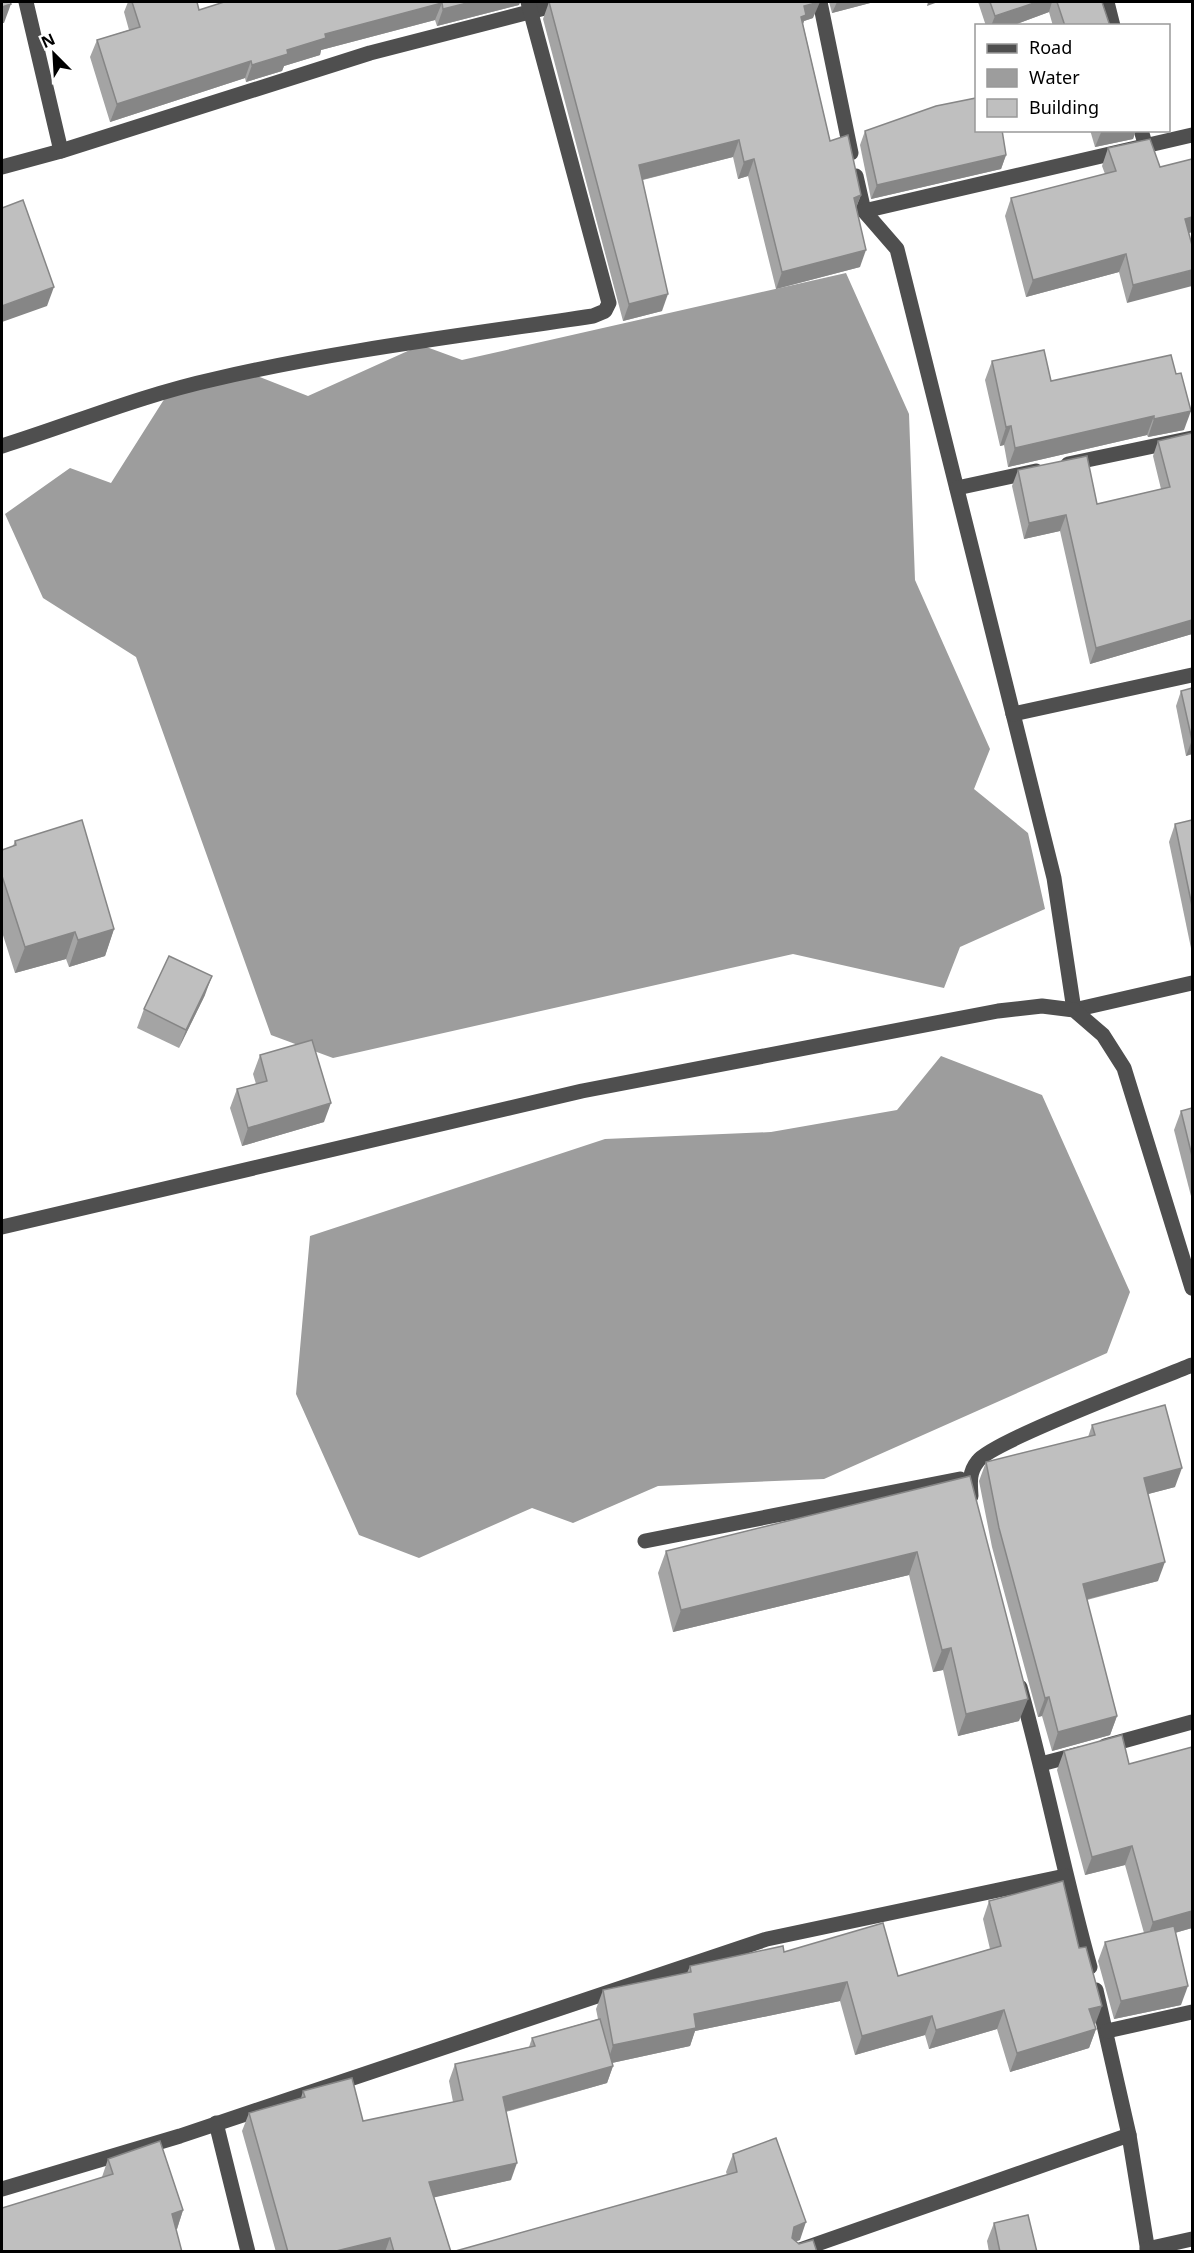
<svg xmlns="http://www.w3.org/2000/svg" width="1194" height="2253" font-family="'Noto Sans',sans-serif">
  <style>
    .water { fill: #9d9d9d }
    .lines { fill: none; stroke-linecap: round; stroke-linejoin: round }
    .minor { stroke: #4f4f4f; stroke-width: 15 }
    .wall { fill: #a4a4a4 }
    .shaded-wall { fill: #868686 }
    .building { fill: #bfbfbf; stroke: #868686; stroke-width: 1.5 }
  </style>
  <rect width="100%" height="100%" fill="#fff"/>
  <g class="water">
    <path d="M846 273 909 414 915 580 990 749 974 789 1028 833 1045 909 960 947 944 988 793 954 333 1058 271 1035 136 657 43 598 5 514 70 468 111 483 170 390 247 372 308 396 421 345 462 360Z"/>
    <path d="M941 1056 1042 1095 1130 1292 1107 1353 824 1479 658 1486 573 1523 532 1508 419 1558 359 1535 296 1394 310 1236 605 1139 771 1132 897 1110Z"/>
  </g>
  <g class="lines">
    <g class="minor">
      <path d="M26 2 61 151"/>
      <path d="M820 2 851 153"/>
      <path d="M1107 2 1113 26"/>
      <path d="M1141 130 1146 147"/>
      <path d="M2 167 61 151 370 53 568 2"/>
      <path d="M856 176 864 211 897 249 1054 878 1074 1010 1192 983"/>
      <path d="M864 211 1192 135"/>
      <path d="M2 446C72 424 142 395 215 379 339 350 467 335 593 316L605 311 609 303 528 2"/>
      <path d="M1068 464 1192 438"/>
      <path d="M957 488 1036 471"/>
      <path d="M1013 714 1192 675"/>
      <path d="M2 1227 582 1091 998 1011 1042 1006 1074 1010 1103 1035 1124 1068 1192 1288"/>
      <path d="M971 1496C970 1482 969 1472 978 1461 992 1441 1159 1379 1192 1365"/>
      <path d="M645 1541 960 1479"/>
      <path d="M1020 1687C1046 1780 1064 1874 1090 1967"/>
      <path d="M1105 1746 1192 1722"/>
      <path d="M1041 1764 1079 1754"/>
      <path d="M1096 1990 1129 2135 1148 2252"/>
      <path d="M1107 2031 1192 2012"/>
      <path d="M216 2123 248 2252"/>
      <path d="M2 2189 180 2136 767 1939 1065 1876"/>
      <path d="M1147 2249 1192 2239"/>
      <path d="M794 2252 1129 2135"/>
    </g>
  </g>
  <g class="wall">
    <path d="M128 2H197L199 10 224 2H520L519 5 437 26 435 20 321 50 320 55 284 66 282 71 246 82 245 78 110 122 90 57 97 40 129 30 124 12Z"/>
    <path d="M549 2 813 18 804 21 803 24 830 141 861 195 856 208 860 267 776 289 748 176 738 179 733 157 643 180 662 311 623 321 543 19Z"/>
    <path d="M829 2H874L832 13Z"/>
    <path d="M978 2H1102L1110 26H1053L1049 12 1011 26H986Z"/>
    <path d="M1090 130H1136L1133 139 1095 147Z"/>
    <path d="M865 131 1006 155 1001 169 871 199 860 145Z"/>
    <path d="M1108 148 1160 167 1192 159V232L1189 233 1127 303 1119 272 1026 297 1005 216 1011 198 1105 174 1102 166Z"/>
    <path d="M1171 355 1184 430 1148 437 1147 435 1008 467 1004 445 1000 446 985 380 992 361 1051 381Z"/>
    <path d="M1192 433V634L1090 664 1060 531 1024 539 1012 486 1018 470 1097 504 1161 489 1153 456 1158 441Z"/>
    <path d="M1192 688V754L1186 756 1176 706 1181 691Z"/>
    <path d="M1192 820V953L1169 842 1175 824Z"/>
    <path d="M15 841 114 929 105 956 69 967 66 959 15 973 2 932V850L13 846Z"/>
    <path d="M205 995 179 1048 137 1028 144 1009Z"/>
    <path d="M260 1055 324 1122 242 1146 230 1108 237 1089 256 1084 253 1074Z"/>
    <path d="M1192 1108V1200L1174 1130 1181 1111Z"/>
    <path d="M1092 1425 1175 1487 1148 1494 1158 1581 1087 1600 1117 1716 1110 1735 1052 1751 1042 1716 1038 1717 992 1547 979 1481 986 1462 1088 1437Z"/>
    <path d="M970 1476 1019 1721 958 1736 943 1670 933 1672 909 1575 673 1632 658 1573 666 1551Z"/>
    <path d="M1192 1747V1928L1175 1933 1181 2005 1114 2019 1098 1961 1105 1942 1144 1933 1125 1865 1085 1875 1057 1770 1064 1751 1129 1764Z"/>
    <path d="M989 1901 1095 2025H1094L1096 2029 1089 2048 1010 2072 997 2029 929 2049 925 2035 855 2055 840 2001 695 2031 690 2046 612 2063 613 2066 607 2083 506 2112 511 2180 434 2197 451 2252H276L242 2131 249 2113 301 2098 303 2091 363 2121 453 2102 449 2081 455 2064 529 2047 532 2038 598 2019 596 2009 603 1990 687 1973 690 1966 784 1952 898 1976 990 1949 983 1919Z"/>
    <path d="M733 2154 800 2240 796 2241 799 2244 452 2252 727 2175 726 2172Z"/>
    <path d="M108 2159 183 2210 177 2229H176L102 2177Z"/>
    <path d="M994 2223 1037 2252H989L987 2241Z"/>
  </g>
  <g class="shaded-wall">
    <path d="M471 2H520L519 5 437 26 443 9Z"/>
    <path d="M820 2 813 18 804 21 800 32 794 34 804 6Z"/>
    <path d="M837 2H874L832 13Z"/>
    <path d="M928 2H938L927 6Z"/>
    <path d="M1037 2H1052L1049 12 1011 26H991L995 16Z"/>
    <path d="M442 3 435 20 321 50 320 55 284 66 282 71 246 82 252 65 325 34Z"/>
    <path d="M11 4 4 23H2V7Z"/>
    <path d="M251 61 245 78 110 122 117 104Z"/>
    <path d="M1102 130H1136L1133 139 1095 147Z"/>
    <path d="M739 140 733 157 633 182 639 165Z"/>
    <path d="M1006 155 1001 169 871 199 877 185Z"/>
    <path d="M754 159 748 176 738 179 744 162Z"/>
    <path d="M861 195 854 212V198Z"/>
    <path d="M1192 217V232L1179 236 1185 219Z"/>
    <path d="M866 250 860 267 776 289 782 272Z"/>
    <path d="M1126 254 1119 272 1026 297 1033 280Z"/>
    <path d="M1192 270V286L1127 303 1133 285Z"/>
    <path d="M54 287 47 306 2 322V306Z"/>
    <path d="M668 294 662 311 623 321 629 304Z"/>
    <path d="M1191 411 1184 430 1148 437 1154 419Z"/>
    <path d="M1154 416 1147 435 1008 467 1015 448Z"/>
    <path d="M1011 426 1004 445 1000 446 1006 427Z"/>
    <path d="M1066 515 1060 531 1024 539 1029 523Z"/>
    <path d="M1192 620V634L1090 664 1096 648Z"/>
    <path d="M1192 740V754L1186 756Z"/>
    <path d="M114 929 105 956 69 967 78 940Z"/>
    <path d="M75 932 66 959 15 973 25 947Z"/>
    <path d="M212 976 205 995 179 1048 186 1030Z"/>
    <path d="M331 1103 324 1122 242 1146 248 1128Z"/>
    <path d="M1182 1468 1175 1487 1137 1497 1144 1478Z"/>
    <path d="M917 1552 909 1575 673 1632 681 1610Z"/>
    <path d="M1165 1562 1158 1581 1076 1602 1083 1584Z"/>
    <path d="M951 1648 943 1670 933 1672 942 1650Z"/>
    <path d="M1049 1697 1042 1716 1038 1717 1045 1698Z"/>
    <path d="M1028 1699 1019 1721 958 1736 966 1714Z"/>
    <path d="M1117 1716 1110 1735 1052 1751 1058 1732Z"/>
    <path d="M1132 1846 1125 1865 1085 1875 1092 1857Z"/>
    <path d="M1192 1911V1928L1146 1941 1153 1922Z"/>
    <path d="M847 1982 840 2001 695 2031 690 2046 607 2064 613 2045 694 2014Z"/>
    <path d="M1188 1986 1181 2005 1114 2019 1121 2001Z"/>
    <path d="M1102 2006 1095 2025 1083 2028 1089 2009Z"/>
    <path d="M1004 2010 997 2029 929 2049 936 2030Z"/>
    <path d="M932 2016 925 2035 855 2055 862 2036Z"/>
    <path d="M1096 2029 1089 2048 1010 2072 1017 2053Z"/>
    <path d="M613 2066 607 2083 496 2114 503 2097Z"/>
    <path d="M517 2163 511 2180 423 2200 429 2182Z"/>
    <path d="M183 2210 177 2229 165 2233 172 2214Z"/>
    <path d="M806 2222 800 2240 787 2245 794 2227Z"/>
    <path d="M390 2238 385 2252H332Z"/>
  </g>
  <g class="building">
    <path d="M2 2H10L11 4 2 7Z"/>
    <path d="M132 2H197L199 10 224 2H471L443 9 442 3 325 34 326 38 287 50 288 54 252 65 251 61 117 104 97 40 140 27Z"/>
    <path d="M549 2H819L804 6 806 15 801 17 830 141 848 135 861 195 854 198 866 250 782 272 754 159 744 162 739 140 639 165 668 294 629 304Z"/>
    <path d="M990 2H1037L995 16Z"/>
    <path d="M1057 2H1102L1110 26H1065Z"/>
    <path d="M976 98V130H1002L1006 155 877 185 865 131 936 106Z"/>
    <path d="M1150 139 1160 167 1192 159V217L1185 219 1192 245V270L1133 285 1126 254 1033 280 1011 198 1116 171 1108 148Z"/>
    <path d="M23 200 54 287 2 306V208Z"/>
    <path d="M1044 350 1051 381 1171 355 1176 374 1181 373 1191 411 1154 419V416L1015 448 1011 426 1006 427 992 361Z"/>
    <path d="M1192 433V620L1096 648 1066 515 1029 523 1018 470 1087 456 1097 504 1170 487 1158 441Z"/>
    <path d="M1192 688V740L1181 691Z"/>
    <path d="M82 820 114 929 78 940 75 932 25 947 2 876V850L16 845 15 841Z"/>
    <path d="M1192 820V906L1175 824Z"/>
    <path d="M169 956 212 976 186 1030 144 1009Z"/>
    <path d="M312 1040 331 1103 248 1128 237 1089 267 1081 260 1055Z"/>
    <path d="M1192 1108V1156L1181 1111Z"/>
    <path d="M1165 1405 1182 1468 1144 1478 1165 1562 1083 1584 1117 1716 1058 1732 1049 1697 1045 1698 999 1528 986 1462 1095 1435 1092 1425Z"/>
    <path d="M970 1476 1028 1699 966 1714 951 1648 942 1650 917 1552 681 1610 666 1551Z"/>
    <path d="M1122 1735 1129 1764 1192 1747V1911L1153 1922 1132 1846 1092 1857 1064 1751Z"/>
    <path d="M1063 1881 1079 1948 1086 1947 1102 2006 1089 2009 1096 2029 1017 2053 1004 2010 936 2030 932 2016 862 2036 847 1982 694 2014 696 2028 613 2045 603 1990 691 1972 690 1966 783 1946 784 1952 883 1923 898 1976 1001 1946 989 1901Z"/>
    <path d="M1174 1926 1188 1986 1121 2001 1105 1942Z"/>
    <path d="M600 2019 613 2066 503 2097 517 2163 429 2182 451 2252H394L390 2238 332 2252H288L249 2113 305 2097 303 2091 352 2078 363 2121 463 2100 455 2064 535 2046 532 2038Z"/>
    <path d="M776 2138 806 2222 794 2227 792 2238 799 2244 813 2240 817 2252H452L737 2172 733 2154Z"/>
    <path d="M160 2141 183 2210 172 2214 182 2252H2V2208L113 2174 108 2159Z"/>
    <path d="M1028 2215 1037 2252H1000L994 2223Z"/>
  </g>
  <rect width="1194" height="2253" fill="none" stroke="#000000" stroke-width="6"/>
  <rect x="975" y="24" width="195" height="108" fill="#ffffff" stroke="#999999" stroke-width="1.5"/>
  <rect x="987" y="44" width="30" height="9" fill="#4f4f4f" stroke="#999999" stroke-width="1.5"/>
  <text x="1029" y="54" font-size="18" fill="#000000">Road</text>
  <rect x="987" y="69" width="30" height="18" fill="#9d9d9d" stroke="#999999" stroke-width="1.5"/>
  <text x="1029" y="84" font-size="18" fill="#000000">Water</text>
  <rect x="987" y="99" width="30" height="18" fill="#bfbfbf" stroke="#999999" stroke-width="1.5"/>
  <text x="1029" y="114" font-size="18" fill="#000000">Building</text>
  <g transform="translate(54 54) rotate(336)" stroke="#ffffff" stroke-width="4.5" paint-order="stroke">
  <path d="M0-4.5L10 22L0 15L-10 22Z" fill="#000000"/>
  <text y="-9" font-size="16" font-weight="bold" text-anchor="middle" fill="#000000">N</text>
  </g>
</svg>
